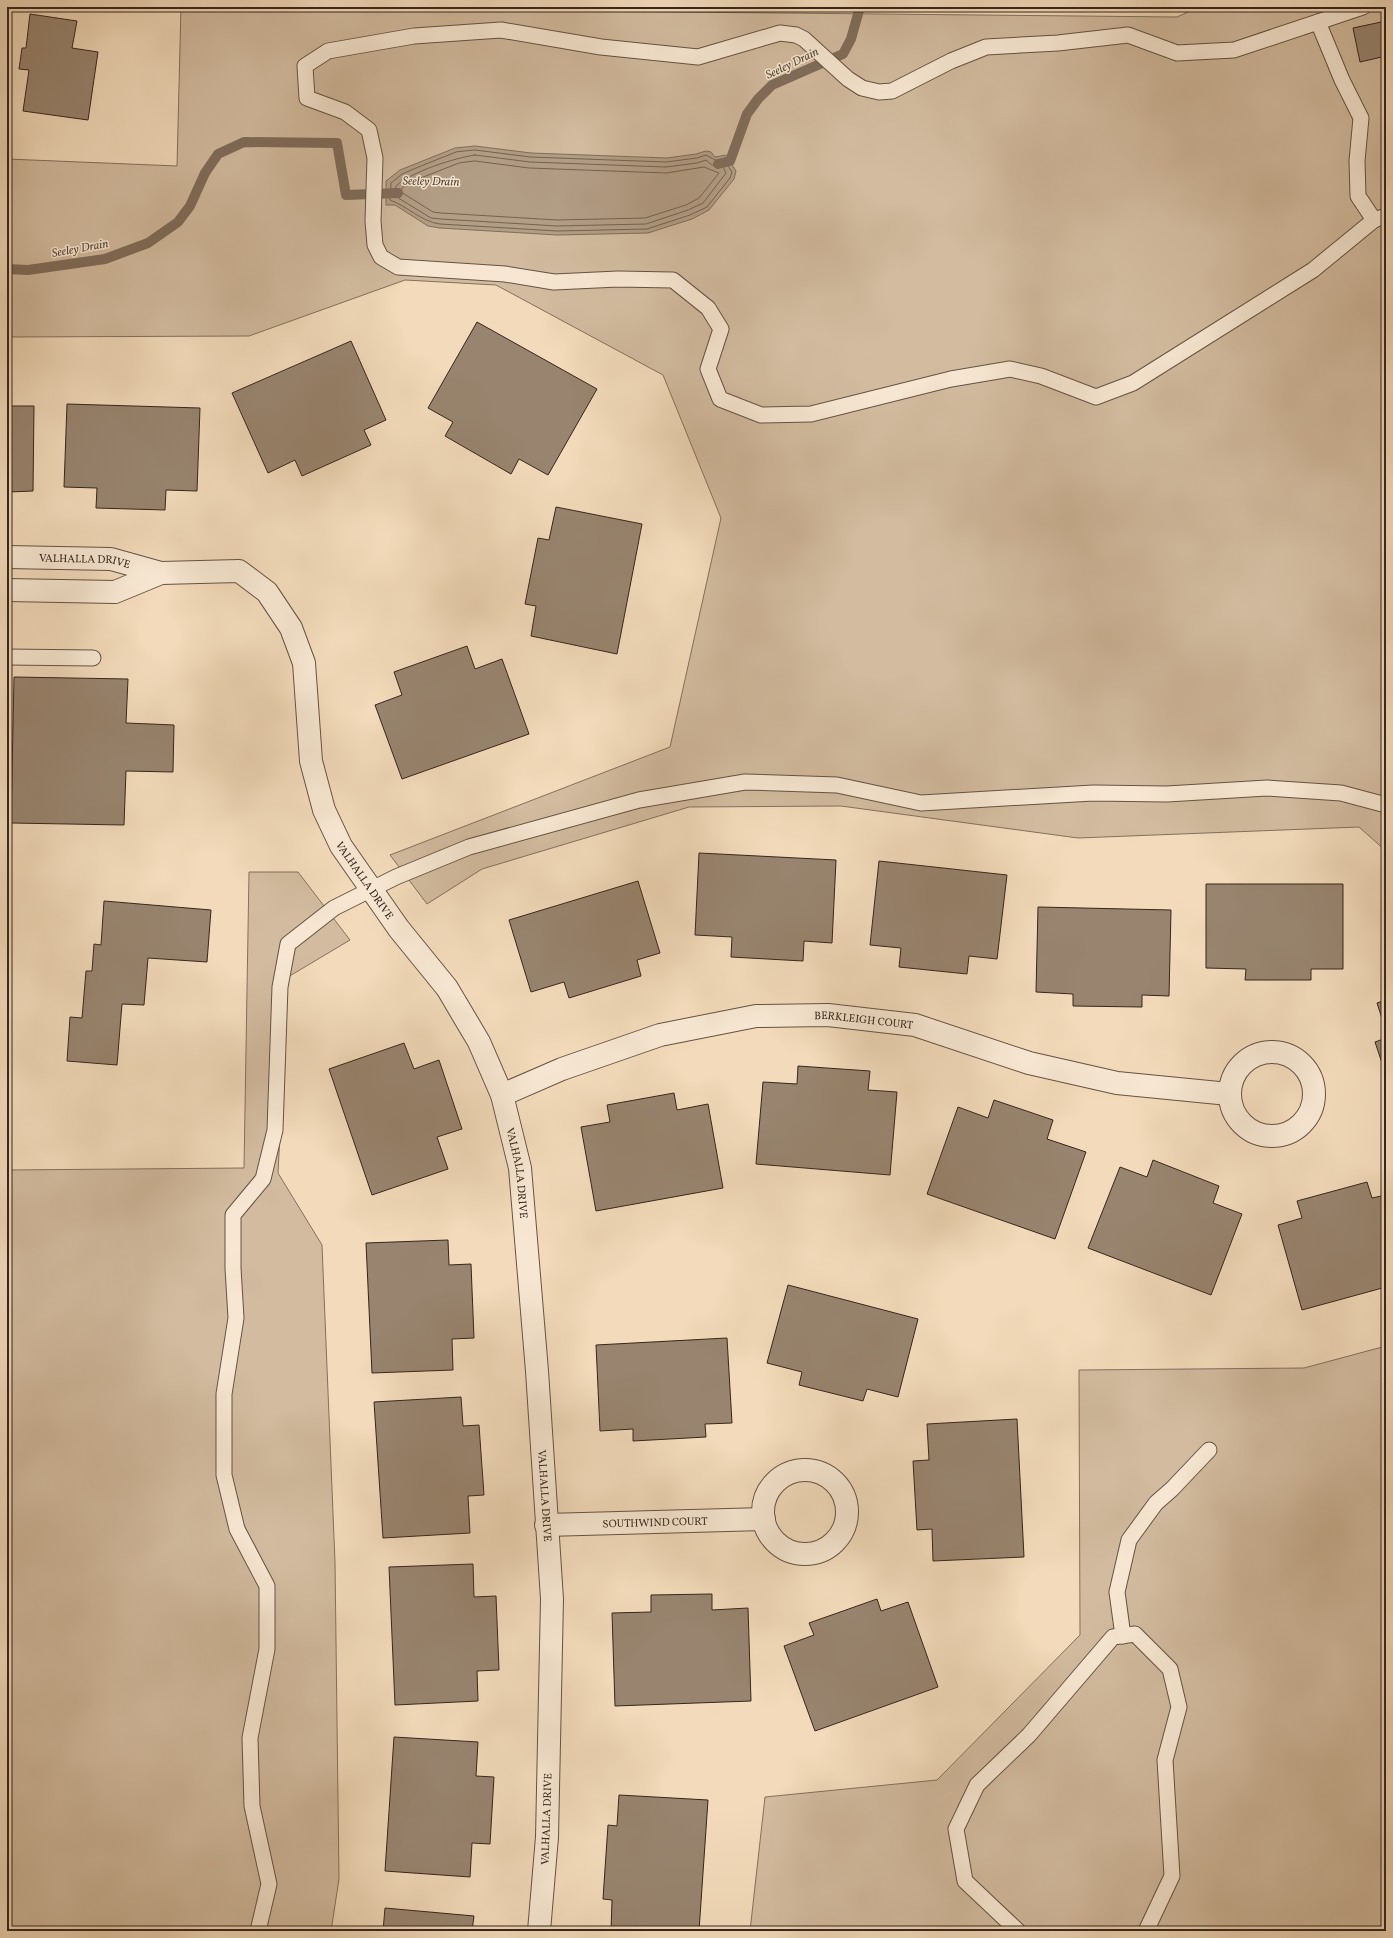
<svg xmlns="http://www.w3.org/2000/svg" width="1393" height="1938" font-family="Vollkorn,serif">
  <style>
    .green { fill: #d2bb9f; stroke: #84705e }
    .water { fill: #b29d85; stroke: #806d5b }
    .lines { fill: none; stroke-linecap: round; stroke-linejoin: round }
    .shore { stroke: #746251; stroke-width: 1 }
    .stream { stroke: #806d5b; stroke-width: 10 }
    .building { fill: #98846f; stroke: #36261d }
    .service-casing { stroke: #655344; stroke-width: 17 }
    .minor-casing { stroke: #655344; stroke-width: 24 }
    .service { stroke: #f7e7d2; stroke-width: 15 }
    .minor { stroke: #f7e7d2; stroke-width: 22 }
    .labels { text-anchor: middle; stroke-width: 3; stroke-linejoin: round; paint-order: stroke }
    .street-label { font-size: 11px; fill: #36261d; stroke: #f7e7d2 }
    .water-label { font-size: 12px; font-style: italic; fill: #5b4a3c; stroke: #f7e7d2 }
  </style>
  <rect width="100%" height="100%" fill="#f2daba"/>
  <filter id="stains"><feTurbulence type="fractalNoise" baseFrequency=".005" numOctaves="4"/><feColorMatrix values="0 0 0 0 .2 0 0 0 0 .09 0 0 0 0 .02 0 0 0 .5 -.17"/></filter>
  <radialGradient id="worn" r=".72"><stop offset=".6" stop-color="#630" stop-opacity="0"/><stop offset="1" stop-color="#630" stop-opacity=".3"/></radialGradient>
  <g class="green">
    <path d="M181 7 1177 17 1199 7H1386V851L1359 827 1078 838 841 806 689 807 482 869 427 904 390 855 670 747 721 518 663 375 496 285 405 280 249 336 7 337V159L177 166Z"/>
    <path d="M249 872H298L350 940 288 977 278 1173 322 1245 335 1562 339 1879 331 1931H7V1170L244 1168Z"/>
    <path d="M1386 1346V1931H750L765 1797 937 1780 1080 1635 1079 1370 1304 1368Z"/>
  </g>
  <path class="water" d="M475 146 531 153 667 158 696 154 706 151 711 152 715 157 726 155 736 171 734 179 709 210 692 219 648 233 557 235 440 228 428 226 395 205H386V181L400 170 455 148Z"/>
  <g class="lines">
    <g class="shore">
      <path d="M475 150 530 157 666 162 697 158 706 155 715 160H724L732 172 730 178 707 207 690 215 647 229 557 231 440 224C422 222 407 206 390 200L391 183 402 174 416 168 456 152Z"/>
      <path d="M475 155 530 162 666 167 697 163 706 160 712 165H722L726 173 703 203 688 210 646 224 557 226 441 219 431 218 395 196 396 186C411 172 454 158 475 155Z"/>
      <path d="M475 161 529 168 666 173 704 167 719 173 699 198 686 205 645 218 557 220 441 213 433 212 401 192 402 188 408 183 459 163Z"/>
    </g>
    <g class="stream">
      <path d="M718 164 730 161 747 114 758 99 772 85 843 54 851 39 860 7"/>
      <path d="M7 269 28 270 105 259 148 243 178 222 190 206 205 173 218 154 244 142 337 143 346 195 398 193"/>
    </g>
  </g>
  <g class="building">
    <path d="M30 14 77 21 72 48 98 52 88 120 23 111 29 70 19 69 22 48H26Z"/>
    <path d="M1386 21V56L1360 62 1353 28Z"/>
    <path d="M477 322 597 389 548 475 519 459 511 474 445 436 453 422 428 408Z"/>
    <path d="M351 341 386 420 364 430 371 445 302 476 295 460 268 473 232 393Z"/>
    <path d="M67 404 200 408 197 491 166 490 165 510 96 508 97 488 64 487Z"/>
    <path d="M7 406H34L33 491 8 492V506Z"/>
    <path d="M556 507 642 524 617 654 531 636 536 606 525 604 538 538 549 540Z"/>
    <path d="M467 646 475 669 502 659 529 734 402 779 375 705 402 695 394 672Z"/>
    <path d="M14 677 128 679 126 723 174 725 173 772 126 771 124 825 11 823Z"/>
    <path d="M699 853 836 860 832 943 804 941 803 961 731 957 732 937 695 935Z"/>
    <path d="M879 861 1007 875 997 959 969 956 967 974 899 967 901 948 870 945Z"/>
    <path d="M638 881 660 953 637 960 641 976 569 998 564 982 531 992 509 920Z"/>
    <path d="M1206 884H1343V969H1311V980H1245L1246 969 1206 968Z"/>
    <path d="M104 901 211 910 207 962 148 958 144 1005 122 1004 117 1065 67 1061 70 1017 82 1018 86 971H92L94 944 101 945Z"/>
    <path d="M1038 907 1171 910 1169 996 1142 995V1007L1073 1006V994L1036 992Z"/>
    <path d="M1386 1000V1031L1377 1003Z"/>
    <path d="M1386 1038V1075L1375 1042Z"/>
    <path d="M404 1043 414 1069 439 1060 462 1129 437 1137 448 1169 372 1195 329 1069Z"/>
    <path d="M798 1066 870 1071 868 1090 897 1092 890 1175 756 1164 763 1082 797 1084Z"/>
    <path d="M674 1093 677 1110 708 1104 723 1188 596 1211 581 1127 610 1122 607 1105Z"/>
    <path d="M994 1100 1053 1120 1047 1139 1086 1152 1055 1239 927 1194 958 1107 988 1118Z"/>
    <path d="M1153 1160 1219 1186 1213 1203 1242 1214 1211 1295 1088 1248 1120 1167 1147 1177Z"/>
    <path d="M1367 1182 1372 1198 1386 1195V1287L1302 1310 1278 1225 1302 1218 1297 1201Z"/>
    <path d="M448 1240 449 1265 471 1264 474 1338 452 1339 453 1370 372 1373 366 1243Z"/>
    <path d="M788 1285 918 1319 898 1397 867 1389 863 1401 799 1385 802 1372 767 1363Z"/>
    <path d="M727 1338 732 1423 705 1424 706 1437 633 1441V1429L600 1431 596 1345Z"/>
    <path d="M461 1397 463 1426 479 1425 484 1495 468 1496 470 1533 383 1538 374 1402Z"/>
    <path d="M1017 1419 1024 1557 933 1561 932 1529 917 1530 913 1461 929 1460 927 1424Z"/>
    <path d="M473 1564 474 1597 496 1596 499 1670 477 1671 478 1701 395 1705 389 1567Z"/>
    <path d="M712 1594V1610L748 1608 751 1701 615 1706 612 1613 651 1612V1595Z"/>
    <path d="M877 1599 881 1611 908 1602 938 1687 815 1731 784 1646 814 1635 809 1623Z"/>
    <path d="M394 1737 478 1742 476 1776 494 1777 490 1844 472 1843 470 1877 385 1871Z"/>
    <path d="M619 1795 708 1800 699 1931H611L612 1900 603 1899 608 1825 617 1826Z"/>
    <path d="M385 1908 474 1916 472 1931H383Z"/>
  </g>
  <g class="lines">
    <g class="service-casing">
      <g id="service">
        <path d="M1363 7 1234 50 1177 53 1128 35 1058 43 986 47 951 61 892 91 879 92 862 88 848 79 804 39 796 35 780 33 698 57 601 47 501 30 414 36 328 51 305 66 307 98 345 112 369 130 375 158 373 221 375 245 381 257 398 267 505 274 554 282 618 279 673 280 708 308 721 329 708 369 720 399 761 415 811 414 951 379 1010 369 1041 376 1096 397 1133 383 1313 270 1374 220 1386 216"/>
        <path d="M1318 22 1342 80 1361 118 1357 161 1358 196 1374 220"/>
        <path d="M7 657 93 658"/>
        <path d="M1123 1636 1117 1592 1129 1540 1156 1503 1172 1489 1209 1450"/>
        <path d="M258 1931 269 1884 252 1806 250 1738 267 1649V1586L237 1529 224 1475V1394L236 1318 233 1268V1215L263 1179 275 1130 280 987 288 944 334 908 396 877 469 847 639 800 745 782 837 785 921 803 1093 793 1167 794 1267 788 1341 793 1386 805"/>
        <path d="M1018 1931 965 1881 956 1829 977 1785 1029 1735 1113 1637 1135 1634 1170 1669 1179 1707 1165 1760 1172 1876 1146 1931"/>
      </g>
    </g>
    <g class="minor-casing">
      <g id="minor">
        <path id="s1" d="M7 557 111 559 161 573 239 571 267 592 291 628 304 663 311 761 324 810 341 846 399 929 447 988 479 1042 502 1095 520 1168 537 1371 552 1599 547 1837 539 1931"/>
        <path d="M7 590 115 592 161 573"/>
        <circle cx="1272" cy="1094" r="42"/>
        <path id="s2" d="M502 1095 562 1069 660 1035 756 1016 828 1015 915 1025 1029 1063 1117 1083 1229 1094"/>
        <circle cx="805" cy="1512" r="42"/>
        <path id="s3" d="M546 1525 764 1519"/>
      </g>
    </g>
    <use href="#service" class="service"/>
    <use href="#minor" class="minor"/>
  </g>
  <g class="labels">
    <g class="street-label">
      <text dy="4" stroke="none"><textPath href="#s1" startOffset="78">VALHALLA DRIVE</textPath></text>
      <text dy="4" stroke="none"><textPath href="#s1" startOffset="580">VALHALLA DRIVE</textPath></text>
      <text dy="4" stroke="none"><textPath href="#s2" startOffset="375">BERKLEIGH COURT</textPath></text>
      <text dy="4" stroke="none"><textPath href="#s1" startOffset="916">VALHALLA DRIVE</textPath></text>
      <text dy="4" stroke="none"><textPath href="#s1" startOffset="1240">VALHALLA DRIVE</textPath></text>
      <text dy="4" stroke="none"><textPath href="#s3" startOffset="109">SOUTHWIND COURT</textPath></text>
      <text transform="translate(546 1819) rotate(-88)" y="4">VALHALLA DRIVE</text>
    </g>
    <g class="water-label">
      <text transform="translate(792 63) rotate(-26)" y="4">Seeley Drain</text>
      <text transform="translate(431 181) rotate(1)" y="4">Seeley Drain</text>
      <text transform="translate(80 248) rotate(-10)" y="4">Seeley Drain</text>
    </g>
  </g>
  <rect width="1393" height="1938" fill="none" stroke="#f2daba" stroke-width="24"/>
  <rect x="8" y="8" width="1377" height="1922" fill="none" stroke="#36261d" stroke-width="2"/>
  <rect x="12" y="12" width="1369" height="1914" fill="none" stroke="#36261d"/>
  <rect width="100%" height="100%" filter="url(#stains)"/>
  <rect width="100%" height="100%" fill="url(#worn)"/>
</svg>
